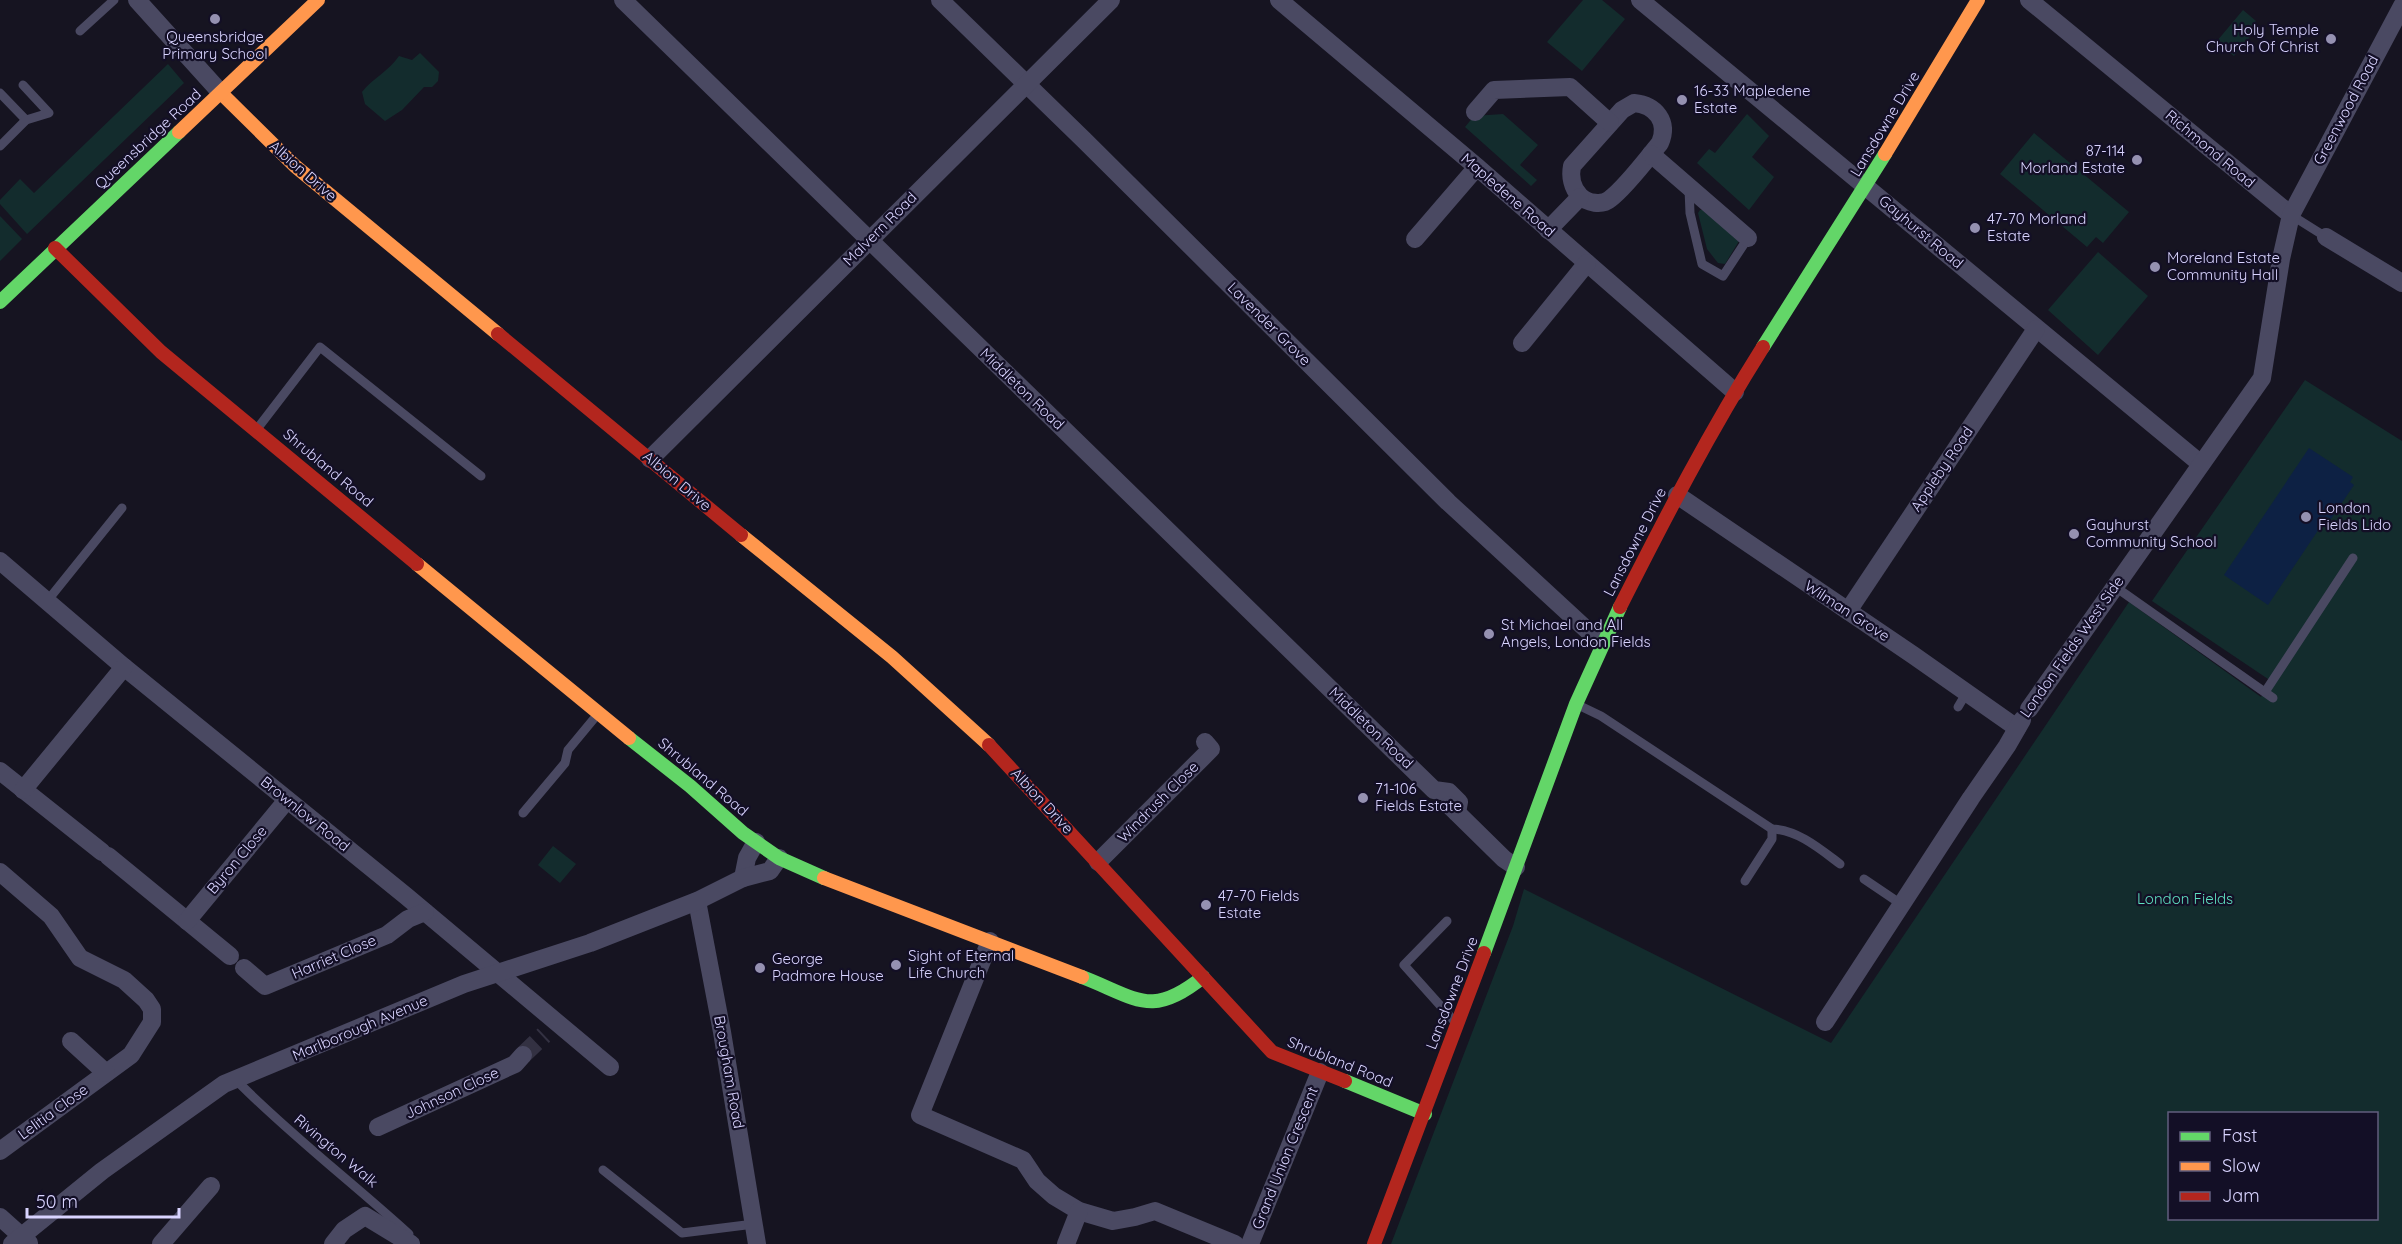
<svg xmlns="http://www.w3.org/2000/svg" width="2402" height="1244" font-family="Quicksand,sans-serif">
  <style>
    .green { fill: #132c2d; fill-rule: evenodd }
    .water { fill: #0d2144 }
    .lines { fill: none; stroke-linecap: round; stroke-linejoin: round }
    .street-tunnel { stroke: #333142; stroke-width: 18; stroke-dasharray: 18 9; stroke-linecap: butt }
    .lane { stroke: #4a4962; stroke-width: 9 }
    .street { stroke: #4a4962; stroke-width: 18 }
    .fast { stroke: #63d668; stroke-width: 14 }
    .slow { stroke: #ff974d; stroke-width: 14 }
    .jam { stroke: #b3261e; stroke-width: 14 }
    .poi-dot { fill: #9591b1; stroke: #130f26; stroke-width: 2 }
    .labels { text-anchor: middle; stroke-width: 4.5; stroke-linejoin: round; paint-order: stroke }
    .poi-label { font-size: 15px; fill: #d9d4ff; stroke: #130f26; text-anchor: start }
    .street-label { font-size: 15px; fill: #d9d4ff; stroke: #130f26 }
    .park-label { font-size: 15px; fill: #5fe0c0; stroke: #130f26 }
  </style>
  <rect width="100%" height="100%" fill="#161421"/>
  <g class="green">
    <path d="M1583 0H1602L1625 19 1582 71 1547 42Z"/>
    <path d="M2243 10 2256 21 2250 28 2254 32 2234 56 2229 52 2219 51 2217 41Z"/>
    <path d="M420 53 439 72 438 81 432 87H424L402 110 385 121 365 104 362 92C373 78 389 71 399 56L412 60Z"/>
    <path d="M168 64 184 83 27 234 0 204V200L20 179 34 193Z"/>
    <path d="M1503 114 1538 145 1520 165 1537 180 1531 186 1465 127 1474 116Z"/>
    <path d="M1747 114 1769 136 1752 157 1774 177 1749 210 1697 163 1709 149 1715 153Z"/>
    <path d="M2034 133 2129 212 2103 243 2096 237 2087 247 2000 174Z"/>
    <path d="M1700 210H1704L1739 241 1725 264 1718 263 1707 249 1698 213Z"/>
    <path d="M0 216 22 239 0 261Z"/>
    <path d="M2098 252 2148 296 2098 355 2048 310Z"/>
    <path d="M2305 380 2402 441V1244H1391L1513 926 1524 889 1831 1043 2129 602 2261 697 2271 681 2152 601ZM2170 1114H2376V1218H2170Z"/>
    <path d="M553 846 576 864 560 883 538 865Z"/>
  </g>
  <path class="water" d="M2309 448 2353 477 2350 482 2354 485 2331 519 2327 517 2268 605 2224 575Z"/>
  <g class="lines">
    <path class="street-tunnel" d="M523 1055 544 1035"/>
    <g class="lane">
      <path d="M80 31 114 0"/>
      <path d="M0 93 26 120"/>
      <path d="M0 146 26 120 49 113 23 85"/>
      <path d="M1689 189 1690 213 1702 264 1723 276 1748 238"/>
      <path d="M2291 215 2326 237"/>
      <path d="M257 429 320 347 481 476"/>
      <path d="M2114 586 2273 698"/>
      <path d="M48 600 122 508"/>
      <path d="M2265 692 2353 558"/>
      <path d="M1576 704 1601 716 1772 829C1798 830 1820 849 1840 864"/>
      <path d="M1958 707 1967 692"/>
      <path d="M523 813 565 763 568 750 597 715"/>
      <path d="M1864 879 1901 904"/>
      <path d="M1745 881 1772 839V829"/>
      <path d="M1447 921 1404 965 1455 1022"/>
      <path d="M238 1078 240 1084C293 1137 353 1183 409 1234"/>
      <path d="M603 1170 682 1233 754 1224"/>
    </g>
    <g class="street">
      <path d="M137 0 221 93"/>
      <path d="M623 0 1434 790 1449 792 1459 802 1457 813"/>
      <path d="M940 0 1084 140 1448 502 1587 630 1603 641"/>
      <path d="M1279 0 1477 167 1735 392"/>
      <path d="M1640 0 2201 464"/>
      <path d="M2029 0 2291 215"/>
      <path d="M1634 103C1656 105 1669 122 1660 143 1647 159 1625 188 1610 199 1602 206 1587 203 1580 196 1572 188 1570 176 1572 166L1622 110Z"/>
      <path d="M1475 112 1494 90 1570 87 1610 123"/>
      <path d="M1651 154 1748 238"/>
      <path d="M1548 230 1580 197"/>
      <path d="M2326 237 2402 283"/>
      <path d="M1415 239 1477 167"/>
      <path d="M1522 343 1587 263"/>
      <path d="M650 459 1111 0"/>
      <path d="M1677 495 1913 655 2017 728"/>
      <path d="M0 561 124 667 406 896 610 1067"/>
      <path d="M1848 611 2036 329"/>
      <path d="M2029 709 2262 378 2281 259 2291 215 2402 6"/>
      <path d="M0 771 102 852"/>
      <path d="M23 790 124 667"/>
      <path d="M1449 805 1504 859 1516 867"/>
      <path d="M108 856 230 956"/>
      <path d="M1098 862 1211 749 1205 742"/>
      <path d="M0 872 51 916 80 958 124 980 146 1000 152 1009V1022L131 1055 0 1151"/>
      <path d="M743 878 747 858 756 842"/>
      <path d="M697 901 722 1032 757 1244"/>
      <path d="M187 921 287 800"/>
      <path d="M990 941 920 1115 1023 1160 1037 1181 1054 1196 1079 1211 1113 1221 1135 1217 1155 1211 1235 1244"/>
      <path d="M244 968 265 986 387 935 408 919 425 912"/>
      <path d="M1825 1022 1971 798 2007 746 2022 720"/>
      <path d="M71 1041 106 1073"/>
      <path d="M378 1127 515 1064 523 1055"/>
      <path d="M0 1217 29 1243"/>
      <path d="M12 1244 102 1171 224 1084 464 984 590 943 697 901 743 878 770 871 779 858"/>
      <path d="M161 1244 211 1186"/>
      <path d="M333 1244 344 1230 365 1216 411 1244"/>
      <path d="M1066 1244 1079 1211"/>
      <path d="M1250 1244 1320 1072"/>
    </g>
    <g class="fast">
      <path d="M0 302 179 132"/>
      <path d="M1763 347 1885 154"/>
      <path d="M629 738 690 786 743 833 779 858 824 878"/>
      <path d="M1484 953 1576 704 1620 607"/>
      <path d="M1082 977C1137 998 1151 1019 1203 977"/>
      <path d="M1345 1081 1425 1114"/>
    </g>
    <g class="slow">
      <path d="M221 93 295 166 498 334"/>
      <path d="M179 132 318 0"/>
      <path d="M1885 154 1978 0"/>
      <path d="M741 535 892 657 989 745"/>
      <path d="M417 564 629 738"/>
      <path d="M824 878 1082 977"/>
    </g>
    <g class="jam">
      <path d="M55 248 161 352 417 564"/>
      <path d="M498 334 741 535"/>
      <path d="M1620 607C1665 518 1710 431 1763 347"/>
      <path d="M989 745 1272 1052 1345 1081"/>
      <path d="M1374 1244 1484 953"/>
    </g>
  </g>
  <g class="poi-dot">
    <circle cx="215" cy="19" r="6"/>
    <circle cx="2331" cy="39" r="6"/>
    <circle cx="1682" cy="100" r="6"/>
    <circle cx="2137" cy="160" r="6"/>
    <circle cx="1975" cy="228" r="6"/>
    <circle cx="2155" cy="267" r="6"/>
    <circle cx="2306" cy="517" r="6"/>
    <circle cx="2074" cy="534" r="6"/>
    <circle cx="1489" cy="634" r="6"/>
    <circle cx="1363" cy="798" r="6"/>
    <circle cx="1206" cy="905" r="6"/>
    <circle cx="896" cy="965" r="6"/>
    <circle cx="760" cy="968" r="6"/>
  </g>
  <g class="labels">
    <g class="poi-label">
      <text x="2319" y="35" text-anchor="end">Holy Temple<tspan x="2319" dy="17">Church Of Christ</tspan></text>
      <text x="215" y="42" text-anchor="middle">Queensbridge<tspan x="215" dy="17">Primary School</tspan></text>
      <text x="1694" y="96">16-33 Mapledene<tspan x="1694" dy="17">Estate</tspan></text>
      <text x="2125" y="156" text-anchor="end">87-114<tspan x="2125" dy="17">Morland Estate</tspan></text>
      <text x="1987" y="224">47-70 Morland<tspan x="1987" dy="17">Estate</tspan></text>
      <text x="2167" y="263">Moreland Estate<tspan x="2167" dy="17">Community Hall</tspan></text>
      <text x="2318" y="513">London<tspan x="2318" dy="17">Fields Lido</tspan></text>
      <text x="2086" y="530">Gayhurst<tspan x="2086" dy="17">Community School</tspan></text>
      <text x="1501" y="630">St Michael and All<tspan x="1501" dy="17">Angels, London Fields</tspan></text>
      <text x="1375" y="794">71-106<tspan x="1375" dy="17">Fields Estate</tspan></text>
      <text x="1218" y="901">47-70 Fields<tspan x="1218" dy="17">Estate</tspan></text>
      <text x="908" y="961">Sight of Eternal<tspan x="908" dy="17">Life Church</tspan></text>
      <text x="772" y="964">George<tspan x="772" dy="17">Padmore House</tspan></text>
    </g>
    <g class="street-label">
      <text transform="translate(2346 110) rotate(-62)" y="5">Greenwood Road</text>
      <text transform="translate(1885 124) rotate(-59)" y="5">Lansdowne Drive</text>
      <text transform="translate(148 139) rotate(-43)" y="5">Queensbridge Road</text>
      <text transform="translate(2210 149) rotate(40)" y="5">Richmond Road</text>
      <text transform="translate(303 171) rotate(41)" y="5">Albion Drive</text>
      <text transform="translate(1508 195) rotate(41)" y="5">Mapledene Road</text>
      <text transform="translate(880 229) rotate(-45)" y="5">Malvern Road</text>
      <text transform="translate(1921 232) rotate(40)" y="5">Gayhurst Road</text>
      <text transform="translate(1269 324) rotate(45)" y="5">Lavender Grove</text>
      <text transform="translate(1022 389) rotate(44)" y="5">Middleton Road</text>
      <text transform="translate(328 468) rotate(40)" y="5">Shrubland Road</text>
      <text transform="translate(1942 469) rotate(-56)" y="5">Appleby Road</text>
      <text transform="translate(677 481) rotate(40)" y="5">Albion Drive</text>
      <text transform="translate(1635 542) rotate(-63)" y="5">Lansdowne Drive</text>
      <text transform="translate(1847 611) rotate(33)" y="5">Wilman Grove</text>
      <text transform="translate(2072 647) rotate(-55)" y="5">London Fields West Side</text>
      <text transform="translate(1371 728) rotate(44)" y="5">Middleton Road</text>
      <text transform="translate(703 777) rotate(40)" y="5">Shrubland Road</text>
      <text transform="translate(1042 801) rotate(47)" y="5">Albion Drive</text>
      <text transform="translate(1158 802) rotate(-45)" y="5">Windrush Close</text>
      <text transform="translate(305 814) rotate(39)" y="5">Brownlow Road</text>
      <text transform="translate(237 860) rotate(-50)" y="5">Byron Close</text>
      <text transform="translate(334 957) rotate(-23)" y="5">Harriet Close</text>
      <text transform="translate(1452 993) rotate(-69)" y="5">Lansdowne Drive</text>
      <text transform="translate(360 1028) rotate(-23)" y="5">Marlborough Avenue</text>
      <text transform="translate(1340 1062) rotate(22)" y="5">Shrubland Road</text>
      <text transform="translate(729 1072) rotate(80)" y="5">Brougham Road</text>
      <text transform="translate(452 1093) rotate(-25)" y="5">Johnson Close</text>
      <text transform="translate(53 1112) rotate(-36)" y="5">Lelitia Close</text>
      <text transform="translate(336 1151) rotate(40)" y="5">Rivington Walk</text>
      <text transform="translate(1285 1158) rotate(-68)" y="5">Grand Union Crescent</text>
    </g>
    <g class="park-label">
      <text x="2185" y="904">London Fields</text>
    </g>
  </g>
  <rect x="2168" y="1112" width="210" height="108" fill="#130f26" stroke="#625e7d" stroke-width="1.5"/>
  <rect x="2180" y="1132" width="30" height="9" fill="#63d668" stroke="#625e7d" stroke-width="1.5"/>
  <text x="2222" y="1142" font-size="18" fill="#d9d4ff">Fast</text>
  <rect x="2180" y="1162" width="30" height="9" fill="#ff974d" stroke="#625e7d" stroke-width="1.5"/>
  <text x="2222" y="1172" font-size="18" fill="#d9d4ff">Slow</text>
  <rect x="2180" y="1192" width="30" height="9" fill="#b3261e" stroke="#625e7d" stroke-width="1.5"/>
  <text x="2222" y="1202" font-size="18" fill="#d9d4ff">Jam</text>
  <path d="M27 1208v9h152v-9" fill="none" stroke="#d9d4ff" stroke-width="3"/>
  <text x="36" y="1208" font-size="18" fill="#d9d4ff" stroke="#130f26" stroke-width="4.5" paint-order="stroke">50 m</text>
</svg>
